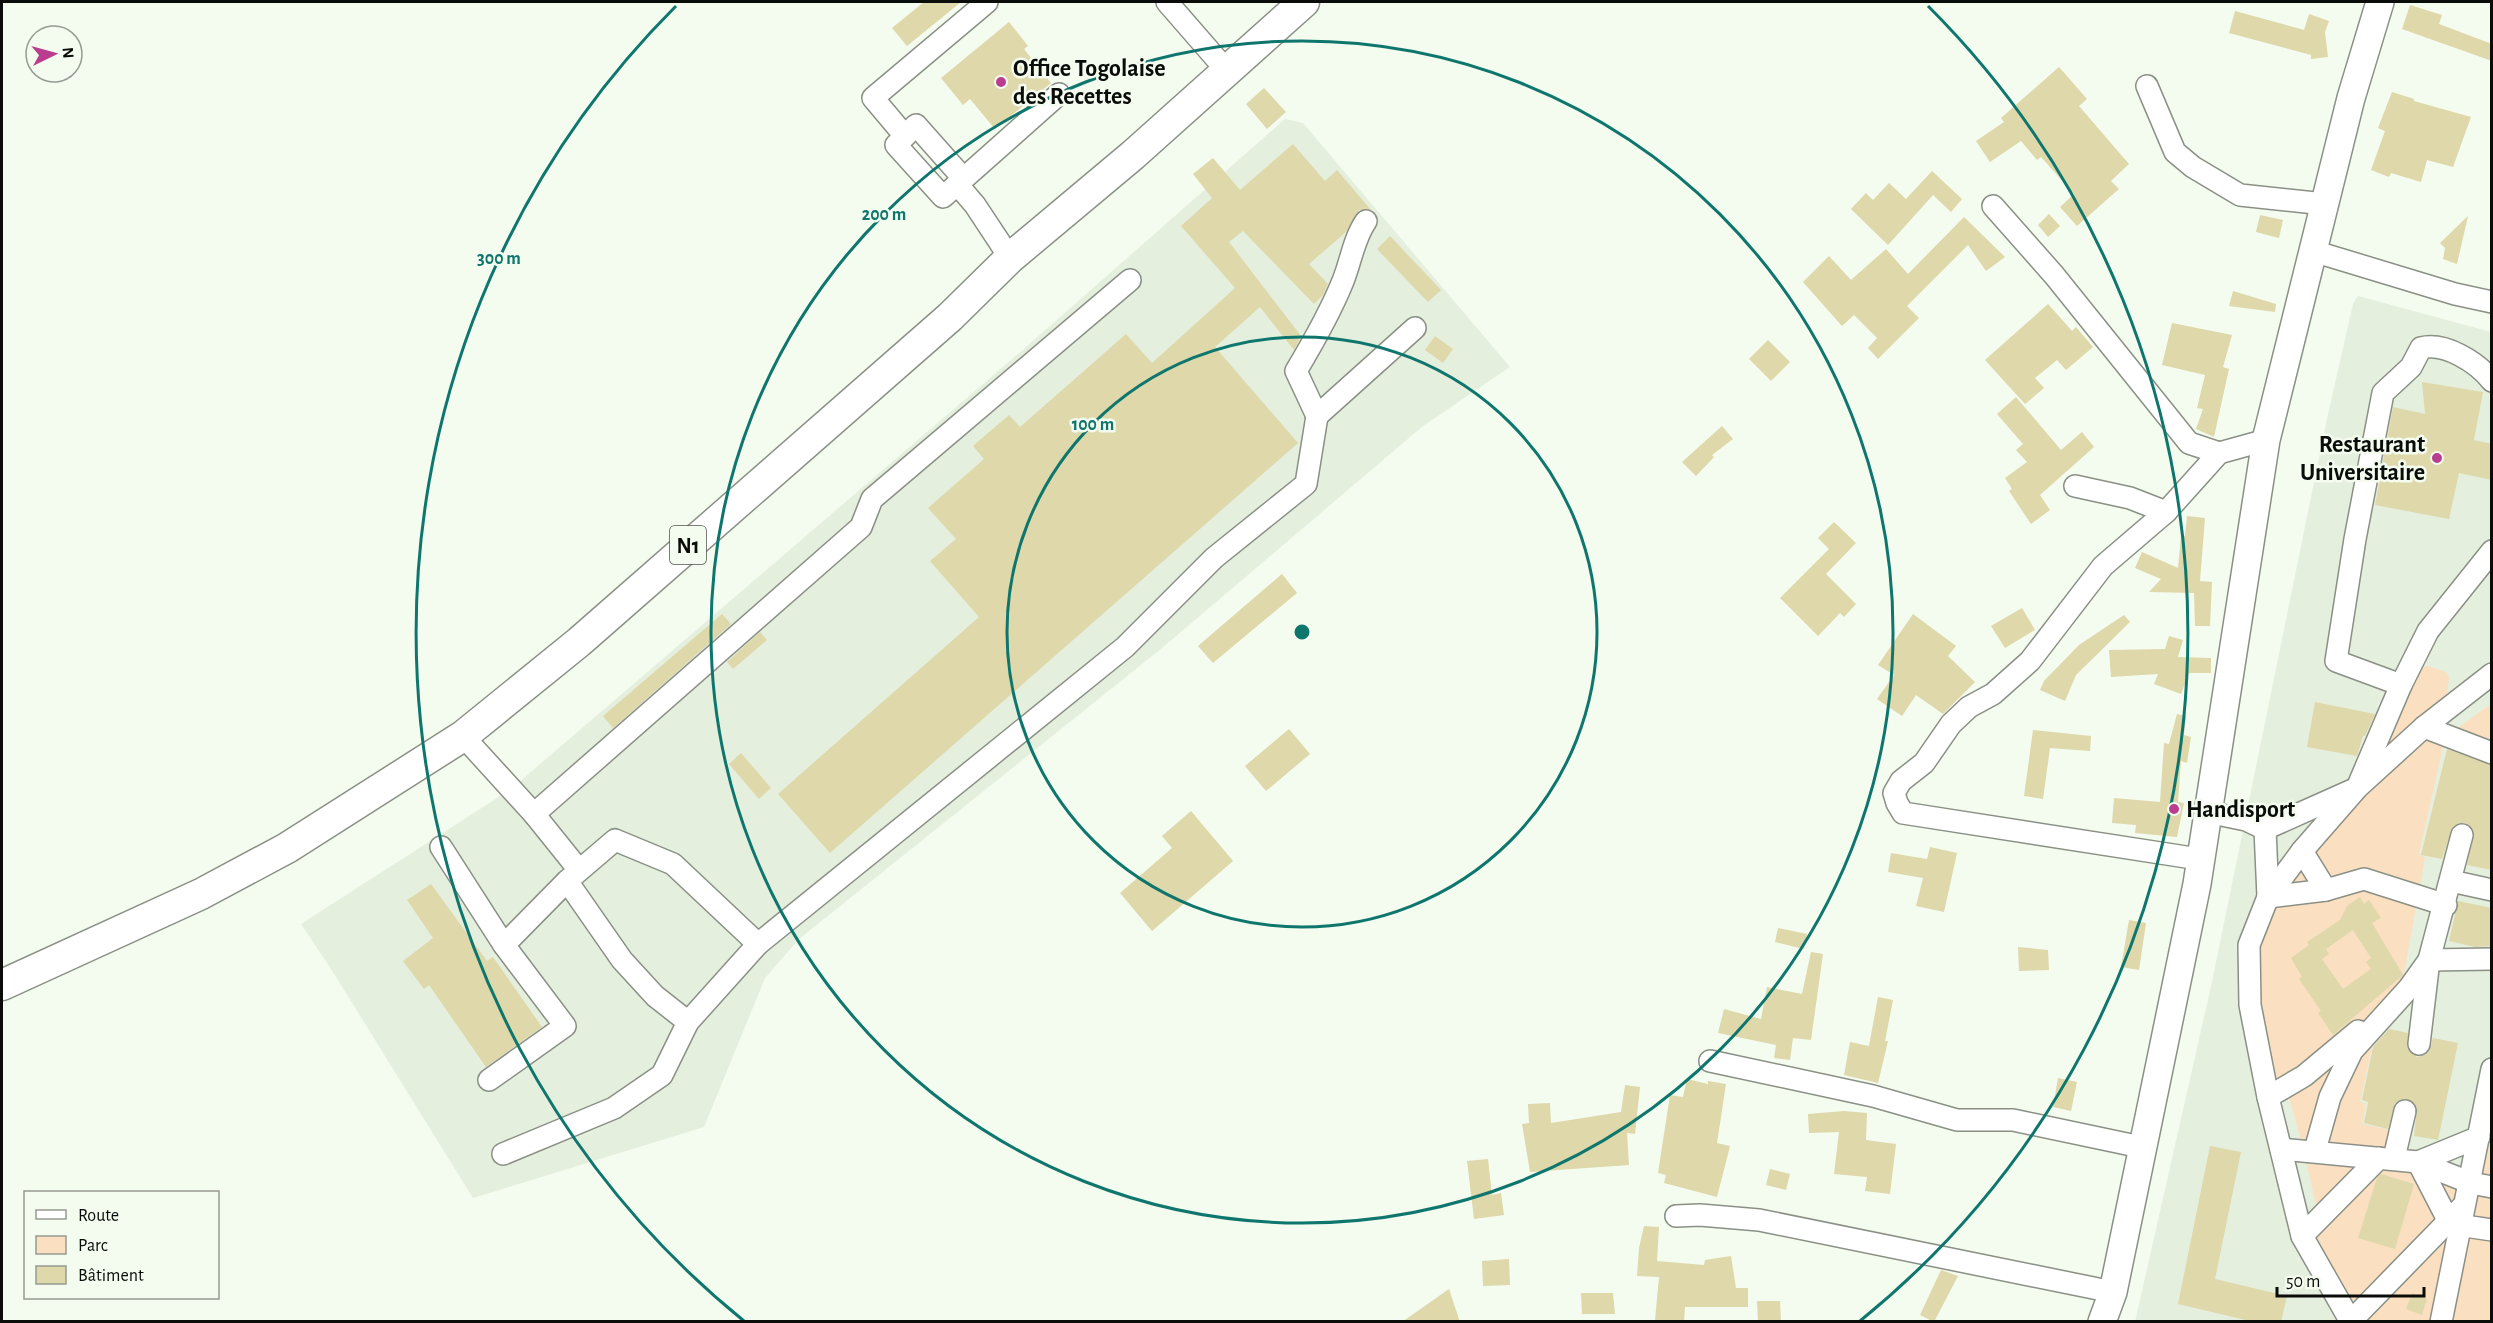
<svg xmlns="http://www.w3.org/2000/svg" width="2493" height="1323" font-family="'Alegreya Sans',sans-serif">
  <style>
    .built { fill: #e5efdd }
    .green { fill: #fae0c1 }
    .building { fill: #ded8aa; fill-rule: evenodd }
    .lines { fill: none; stroke-linecap: round; stroke-linejoin: round }
    .minor-casing { stroke: #8a9085; stroke-width: 24 }
    .major-casing { stroke: #8a9085; stroke-width: 30 }
    .highway-casing { stroke: #8a9085; stroke-width: 33 }
    .minor { stroke: #fff; stroke-width: 21 }
    .major { stroke: #fff; stroke-width: 27 }
    .highway { stroke: #fff; stroke-width: 30 }
    .ring { fill: none; stroke: #0f766e; stroke-width: 3 }
    .poi-dot { fill: #ba3e8f; stroke: #f4fbef; stroke-width: 2 }
    .labels { text-anchor: middle; stroke-width: 5; stroke-linejoin: round; paint-order: stroke }
    .shield { fill: #f4fbef; stroke: #50544e; stroke-width: 1.5 }
    .shield-label { font-size: 22px; font-weight: bold; fill: #0a0c09 }
    .poi-label { font-size: 24px; font-weight: bold; fill: #0a0c09; stroke: #f4fbef; text-anchor: start }
    .centre { fill: #0f766e; stroke: #f4fbef; stroke-width: 3 }
    .ring-label { font-size: 18px; text-anchor: middle; font-weight: bold; fill: #0f766e; stroke: #f4fbef; stroke-width: 5; stroke-linejoin: round; paint-order: stroke }
  </style>
  <rect width="100%" height="100%" fill="#f4fbef"/>
  <g class="built">
    <path d="M1285 119 1303 123 1510 367 1423 426 1162 648 799 939 765 978 704 1127 473 1198 333 972 301 924 511 789 1025 348Z"/>
    <path d="M2358 296 2491 332V1321L2135 1322 2212 982 2327 419 2353 304Z"/>
  </g>
  <g class="green">
    <path d="M2428 666 2446 672 2449 677 2447 695 2373 766 2419 668Z"/>
    <path d="M2491 704V741L2452 732Z"/>
    <path d="M2425 734 2445 738 2419 854 2425 858 2395 1023 2382 1021 2378 1039H2374L2360 1102 2366 1103 2362 1124 2390 1130 2396 1107 2398 1109 2386 1151 2302 1144 2289 1097 2278 1088 2267 1039 2260 1004V933L2273 906 2313 848Z"/>
    <path d="M2491 1116 2492 1165 2489 1181 2474 1179Z"/>
    <path d="M2304 1153 2371 1162 2318 1213Z"/>
    <path d="M2379 1163 2417 1168 2440 1214 2364 1298 2350 1300 2315 1242V1235Z"/>
    <path d="M2426 1170 2462 1186 2459 1196 2447 1210Z"/>
    <path d="M2474 1191 2491 1195V1227L2463 1222Z"/>
    <path d="M2461 1229 2491 1234V1321L2445 1322Z"/>
    <path d="M2452 1231 2436 1321 2371 1322 2369 1319 2376 1300Z"/>
  </g>
  <g class="building">
    <path d="M924 2H961L907 46 892 28Z"/>
    <path d="M2410 5 2442 15 2439 24 2492 44V61L2402 29Z"/>
    <path d="M2235 11 2304 30 2309 14 2329 21 2325 32 2328 57 2311 59V55L2229 33Z"/>
    <path d="M1009 22 1028 46 1024 49 1051 83 995 129 970 99 963 105 941 78Z"/>
    <path d="M2059 67 2087 99 2079 106 2129 164 2111 181 2119 189 2077 226 2060 207 2074 194 2041 157 2037 160 2021 141 1990 162 1976 141 2004 122 2001 118Z"/>
    <path d="M1264 88 1286 112 1267 129 1246 104Z"/>
    <path d="M2392 92 2414 99V101L2471 117 2453 167 2427 160 2421 182 2391 173 2389 177 2371 170 2385 131 2378 128Z"/>
    <path d="M1293 144 1325 181 1337 170 1371 210H1359L1346 232 1309 264 1328 284 1323 295 1314 304 1243 231 1229 242 1301 336 1294 350 1260 307 1215 347 1298 443 830 853 778 794 979 617 930 561 956 539 928 508 984 459 973 446 1009 415 1020 427 1126 334 1152 363 1235 288 1181 226 1212 198 1193 174 1213 158 1240 190Z"/>
    <path d="M1932 171 1962 199 1951 212 1933 195 1888 245 1851 209 1866 193 1873 200 1889 183 1906 199Z"/>
    <path d="M2049 214 2060 226 2048 237 2038 225Z"/>
    <path d="M2260 215 2283 220 2279 238 2256 232Z"/>
    <path d="M2468 216 2457 264 2443 259 2445 248 2440 243Z"/>
    <path d="M1964 217 2005 257 1986 271 1968 245 1907 306 1919 318 1878 359 1868 348 1877 338 1854 315 1842 326 1803 282 1829 256 1851 280 1886 249 1908 274Z"/>
    <path d="M1390 236 1441 290 1428 302 1377 249Z"/>
    <path d="M2233 291 2276 304 2275 312 2229 306Z"/>
    <path d="M2048 304 2072 331 2076 327 2093 347 2066 370 2057 360 2035 378 2044 388 2025 404 1985 360Z"/>
    <path d="M2172 323 2232 335 2223 367 2229 369 2214 437 2196 429 2203 409 2197 408 2205 375 2162 365Z"/>
    <path d="M1435 336 1453 349 1443 363 1425 350Z"/>
    <path d="M1768 340 1790 362 1771 381 1749 359Z"/>
    <path d="M2422 382 2483 392 2474 440 2492 444V480L2459 473 2449 519 2375 505 2393 407 2425 414Z"/>
    <path d="M2016 397 2061 450 2082 432 2094 447 2040 495 2050 510 2031 524 2009 491 2012 489 2005 478 2027 462 2016 450 2023 444 1997 414Z"/>
    <path d="M1722 426 1733 439 1712 455 1714 457 1696 476 1682 462Z"/>
    <path d="M2187 516 2205 518 2200 581 2212 582 2210 626H2195L2194 593 2149 592 2161 579 2135 568 2142 552 2178 568 2181 536H2185Z"/>
    <path d="M1834 522 1856 543 1826 574 1856 604 1844 617 1840 613 1818 636 1780 598 1829 549 1818 538Z"/>
    <path d="M1282 574 1297 593 1213 663 1198 646Z"/>
    <path d="M2022 608 2035 630 2005 648 1991 626Z"/>
    <path d="M722 614 731 624 613 728 603 716Z"/>
    <path d="M1913 614 1956 646 1948 656 1975 682 1943 714 1916 695 1902 716 1877 699 1894 675 1878 665Z"/>
    <path d="M2124 615 2130 622 2076 675 2065 701 2040 690 2044 681 2079 645Z"/>
    <path d="M760 632 767 640 733 669 727 662Z"/>
    <path d="M2169 636 2183 640 2178 657 2211 658V673H2189L2181 694 2154 684 2158 674 2111 677 2109 650 2165 649Z"/>
    <path d="M2315 702 2375 714 2365 736H2363L2357 756 2307 747Z"/>
    <path d="M2177 714 2186 716 2184 735 2191 737 2187 763 2181 761 2178 802 2184 803 2177 837 2135 833 2136 825 2112 823 2114 798 2160 802 2164 743 2169 744Z"/>
    <path d="M1289 729 1310 754 1266 791 1245 766Z"/>
    <path d="M2033 730 2091 736 2090 751 2050 748 2043 799 2024 796Z"/>
    <path d="M2447 749 2492 765V870L2467 865 2474 832 2465 823 2453 826 2442 859 2421 855Z"/>
    <path d="M741 753 771 788 759 799 729 764Z"/>
    <path d="M1191 811 1233 861 1152 931 1120 893 1172 848 1162 836Z"/>
    <path d="M1930 847 1957 853 1944 912 1916 906 1923 878 1888 872 1891 853 1927 859Z"/>
    <path d="M431 884 487 961 493 957 542 1027 486 1067 429 985 424 989 403 961 433 938 407 900Z"/>
    <path d="M2360 897 2364 904 2369 900 2381 918 2372 923 2403 975 2333 1035 2318 1013 2321 1011 2299 979 2302 977 2291 958 2309 945 2307 942 2340 920 2347 906ZM2353 930 2371 958 2366 962 2371 969 2343 989 2322 959 2329 954 2326 949Z"/>
    <path d="M2458 901 2492 908V946L2475 947 2449 941Z"/>
    <path d="M2129 920 2146 923 2139 970 2121 967Z"/>
    <path d="M1778 928 1807 934 1804 949 1775 942Z"/>
    <path d="M2018 947 2048 950 2049 970 2019 971Z"/>
    <path d="M1811 952 1823 954 1811 1040 1793 1038 1790 1060 1774 1058 1776 1045 1718 1033 1724 1009 1761 1019 1767 987 1802 994Z"/>
    <path d="M1878 997 1893 1000 1885 1041H1888L1878 1083 1844 1075 1850 1042 1869 1046Z"/>
    <path d="M2389 1029 2408 1033 2407 1048 2417 1057 2429 1052 2433 1038 2458 1043 2438 1140 2414 1136 2417 1108 2407 1099 2395 1103 2388 1129 2364 1123 2368 1102 2362 1100 2373 1047Z"/>
    <path d="M2058 1078 2077 1082 2071 1111 2053 1107Z"/>
    <path d="M1687 1079 1708 1084V1081L1726 1084 1717 1143 1730 1146 1717 1197 1664 1183 1666 1175 1658 1173 1670 1095 1683 1097Z"/>
    <path d="M1625 1085 1640 1087 1635 1134 1627 1133 1629 1165 1530 1172 1522 1124 1529 1123 1528 1104 1550 1103 1551 1123 1621 1112Z"/>
    <path d="M1844 1111 1867 1113 1866 1140 1896 1144 1890 1194 1865 1191 1867 1177 1834 1174 1839 1132 1809 1133 1808 1114Z"/>
    <path d="M2210 1146 2241 1152 2215 1279 2287 1296 2281 1322H2254L2178 1304Z"/>
    <path d="M1488 1159 1492 1195 1501 1193 1504 1215 1474 1219 1467 1161Z"/>
    <path d="M1770 1169 1790 1174 1786 1190 1766 1185Z"/>
    <path d="M2381 1174 2414 1184 2395 1249 2358 1238 2377 1178Z"/>
    <path d="M1644 1226 1659 1227 1657 1261 1704 1265 1705 1260 1731 1256 1736 1288H1748V1307H1685L1684 1322 1655 1320 1659 1277 1637 1276 1639 1248Z"/>
    <path d="M1509 1259 1510 1285 1483 1286 1482 1261Z"/>
    <path d="M1941 1270 1958 1276 1934 1322 1920 1315Z"/>
    <path d="M1449 1289 1460 1322H1402Z"/>
    <path d="M1581 1293H1613L1615 1314H1582Z"/>
    <path d="M2412 1293 2427 1299 2422 1315 2406 1309Z"/>
    <path d="M1757 1301H1780L1781 1322H1758Z"/>
  </g>
  <g class="lines">
    <g class="minor-casing">
      <g id="minor">
        <path d="M1167 2 1227 71"/>
        <path d="M2147 86 2175 152 2193 167 2240 195 2325 204"/>
        <path d="M905 136 873 98 987 2"/>
        <path d="M963 178 916 125 896 145 943 197 1059 94"/>
        <path d="M957 184 975 205 1010 258"/>
        <path d="M1993 206 2054 275 2189 443 2219 453"/>
        <path d="M1366 221C1354 238 1351 261 1343 281 1330 313 1314 341 1296 371L1317 416 1415 328"/>
        <path d="M2313 251 2455 294 2492 302"/>
        <path d="M2075 486 2130 498 2166 512 2219 453 2266 440"/>
        <path d="M2166 512 2103 566 2030 661 1993 694 1969 707 1951 724 1924 763 1901 781 1894 793 1897 803 1903 813 2199 859"/>
        <path d="M2401 685 2336 661 2355 539 2383 393 2411 367 2421 348C2445 342 2477 362 2492 381"/>
        <path d="M2424 727 2492 753"/>
        <path d="M463 736 534 814 579 870"/>
        <path d="M2207 812 2246 820 2265 829 2268 897 2326 890"/>
        <path d="M534 814 861 527 872 499 1130 280"/>
        <path d="M2265 829 2357 788 2401 685 2428 631 2492 551"/>
        <path d="M441 847 504 945 565 1026 489 1080"/>
        <path d="M2302 851 2326 890 2364 879 2446 905"/>
        <path d="M567 881 622 960 655 996 688 1022"/>
        <path d="M2451 881 2492 890"/>
        <path d="M504 945 567 881 615 840 673 864 758 944"/>
        <path d="M2419 1044 2429 960 2462 835"/>
        <path d="M1710 1061 1873 1096 1957 1120H2013L2141 1147"/>
        <path d="M2268 1097 2304 1076 2358 1031"/>
        <path d="M2281 1149 2418 1162 2471 1183 2492 1187"/>
        <path d="M2315 1150 2330 1097 2352 1051 2409 988 2429 960 2492 959"/>
        <path d="M503 1154 614 1108 662 1075 688 1022 758 944 1125 647 1214 558 1306 484 1317 416"/>
        <path d="M2394 1158 2405 1111"/>
        <path d="M1676 1216 1700 1215 1759 1220 2113 1292"/>
        <path d="M2448 1220 2418 1162 2479 1137"/>
        <path d="M2458 1225 2492 1230"/>
        <path d="M2302 1236 2379 1158"/>
        <path d="M2351 1321 2462 1207"/>
        <path d="M2351 1322 2302 1236 2268 1097 2250 1005 2249 945 2268 897 2302 851 2357 788 2424 727 2492 674"/>
        <path d="M2441 1322 2492 1069"/>
      </g>
    </g>
    <g class="major-casing">
      <path id="major" d="M2102 1322 2113 1292 2197 884 2266 440 2351 98 2380 2"/>
    </g>
    <g class="highway-casing">
      <path id="highway" d="M2 985 201 894 287 848 463 736 579 642 950 317 1010 258 1133 155 1304 2"/>
    </g>
    <use href="#minor" class="minor"/>
    <use href="#major" class="major"/>
    <use href="#highway" class="highway"/>
  </g>
  <g class="ring">
    <circle cx="1302" cy="632" r="295"/>
    <circle cx="1302" cy="632" r="591"/>
    <path d="M744 1321A886 886 0 0 1 676 6M1928 6A886 886 0 0 1 1860 1321"/>
  </g>
  <g class="poi-dot">
    <circle cx="1001" cy="82" r="6"/>
    <circle cx="2437" cy="458" r="6"/>
    <circle cx="2174" cy="809" r="6"/>
  </g>
  <g class="labels">
    <rect class="shield" x="670" y="526" width="36" height="38" rx="4.5"/>
    <g class="shield-label">
      <text x="688" y="553">N1</text>
    </g>
    <g class="poi-label">
      <text x="1013" y="76">Office Togolaise<tspan x="1013" dy="28">des Recettes</tspan></text>
      <text x="2425" y="452" text-anchor="end">Restaurant<tspan x="2425" dy="28">Universitaire</tspan></text>
      <text x="2186" y="817">Handisport</text>
    </g>
  </g>
  <circle cx="1302" cy="632" r="9" class="centre"/>
  <g class="ring-label">
    <text x="884" y="220">200 m</text>
    <text x="499" y="264">300 m</text>
    <text x="1093" y="430">100 m</text>
  </g>
  <rect width="2493" height="1323" fill="none" stroke="#0a0c09" stroke-width="6"/>
  <rect x="24" y="1191" width="195" height="108" fill="#f4fbef" stroke="#969b93" stroke-width="1.5"/>
  <rect x="36" y="1210" width="30" height="9" fill="#ffffff" stroke="#969b93" stroke-width="1.5"/>
  <text x="78" y="1221" font-size="18" fill="#0a0c09">Route</text>
  <rect x="36" y="1236" width="30" height="18" fill="#fae0c1" stroke="#969b93" stroke-width="1.5"/>
  <text x="78" y="1251" font-size="18" fill="#0a0c09">Parc</text>
  <rect x="36" y="1266" width="30" height="18" fill="#ded8aa" stroke="#969b93" stroke-width="1.5"/>
  <text x="78" y="1281" font-size="18" fill="#0a0c09">Bâtiment</text>
  <g transform="translate(54 54) rotate(85)"><circle r="28" fill="#f4fbef" stroke="#969b93" stroke-width="1.5"/>
  <path d="M0-4.5L10 22L0 15L-10 22Z" fill="#ba3e8f"/>
  <text y="-9" font-size="16" font-weight="bold" text-anchor="middle" fill="#0a0c09">N</text>
  </g>
  <path d="M2277 1287v9h147v-9" fill="none" stroke="#0a0c09" stroke-width="3"/>
  <text x="2286" y="1287" font-size="18" fill="#0a0c09" stroke="#f4fbef" stroke-width="4.5" paint-order="stroke">50 m</text>
</svg>
